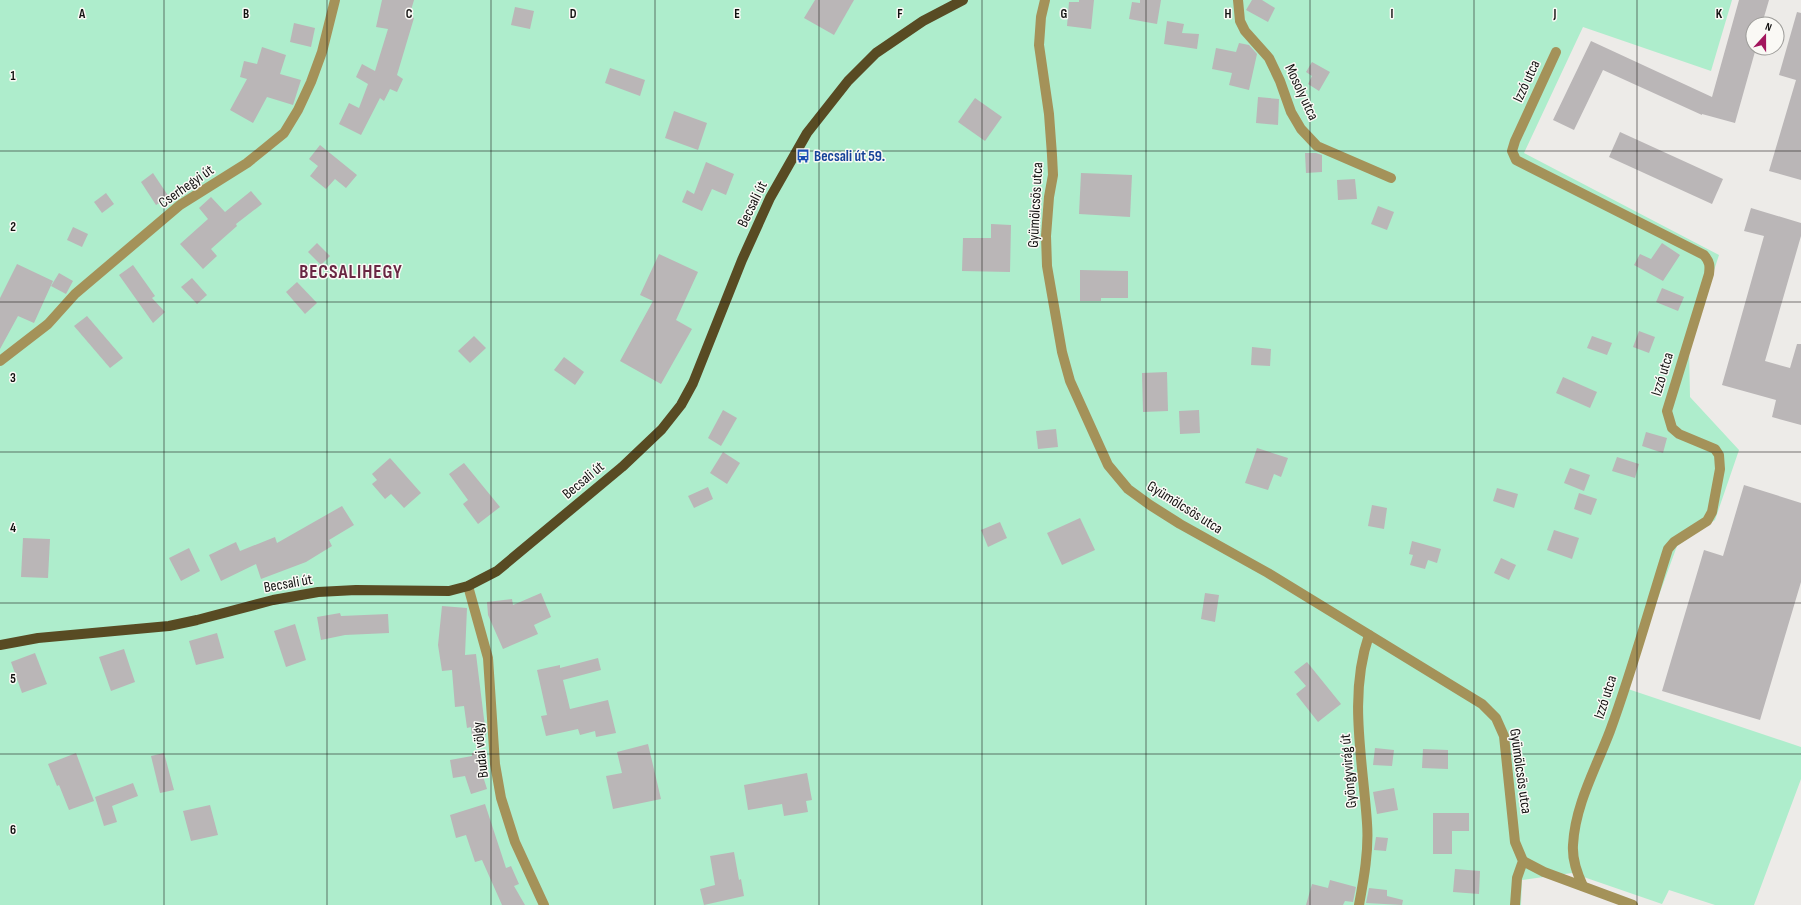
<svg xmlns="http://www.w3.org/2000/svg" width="1801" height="905" font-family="'Sofia Sans Condensed',sans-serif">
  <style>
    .green { fill: #aeedcc }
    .building { fill: #bab6b7 }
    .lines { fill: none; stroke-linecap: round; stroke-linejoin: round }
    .minor { stroke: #a49259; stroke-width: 10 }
    .major { stroke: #584b23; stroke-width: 10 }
    .grid { fill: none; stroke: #121110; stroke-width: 1; stroke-opacity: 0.55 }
    .labels { text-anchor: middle; stroke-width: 3; stroke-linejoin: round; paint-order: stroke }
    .street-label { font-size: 15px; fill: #121110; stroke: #faf9f5 }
    .transit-label { font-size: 15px; font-weight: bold; fill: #164399; stroke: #faf9f5; text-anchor: start }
    .district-label { font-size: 19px; font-weight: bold; letter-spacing: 1px; fill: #692743; stroke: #faf9f5 }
    .grid-label { font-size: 13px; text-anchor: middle; font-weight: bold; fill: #121110; stroke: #faf9f5; stroke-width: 3; stroke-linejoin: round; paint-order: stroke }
  </style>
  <rect width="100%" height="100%" fill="#edebe8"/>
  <path class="green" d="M0 0H1732L1711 71 1583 27 1524 153 1719 255 1689 347 1690 397 1739 450 1715 520 1677 546 1625 688 1801 747V779L1754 905H1715L1669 890 1662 904 1572 873 1522 880 1521 905H0Z"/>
  <g class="building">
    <path d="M382 0H414L409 17 414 18 397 75 403 79 397 92 390 89 384 101 380 98 361 135 339 124 349 103 359 108 368 84 356 77 362 64 375 71 388 29 376 27Z"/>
    <path d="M815 0H854L834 35 804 18Z"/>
    <path d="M1079 0H1094L1091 29 1067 26 1069 2H1079Z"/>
    <path d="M1140 0H1161L1157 24 1129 19 1132 2 1140 3Z"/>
    <path d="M1252 0H1262L1275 8 1268 22 1246 10Z"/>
    <path d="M1739 0H1769L1762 24H1753V48H1756L1735 123 1702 114V115L1603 70 1574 130 1553 120 1591 41 1712 97Z"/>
    <path d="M515 7 534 11 530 29 511 25Z"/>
    <path d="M1797 12 1801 13V180L1769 171 1796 80 1779 75Z"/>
    <path d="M1167 21 1184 24 1182 33 1199 34 1197 49 1164 44Z"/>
    <path d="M294 23 315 28 311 47 290 42Z"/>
    <path d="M1239 43 1249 45 1257 54 1249 90 1229 85 1232 73 1212 69 1216 48 1236 52Z"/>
    <path d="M262 47 286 55 280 74 301 80 293 105 267 97 253 123 230 110 247 79 240 77 244 61 257 64Z"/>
    <path d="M1312 62 1330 72 1319 91 1308 84 1312 76 1306 72Z"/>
    <path d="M610 68 645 80 640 96 605 83Z"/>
    <path d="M1258 97 1279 99 1278 125 1256 123Z"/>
    <path d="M975 98 1002 117 985 141 958 122Z"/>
    <path d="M674 111 707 123 698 150 665 138Z"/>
    <path d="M1620 132 1723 179 1712 204 1609 157Z"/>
    <path d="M320 145 357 175 346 188 335 179 326 189 310 176 318 166 309 159Z"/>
    <path d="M1305 153H1316L1322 155V172L1306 173Z"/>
    <path d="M706 162 734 174 726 195 712 189 702 211 682 202 687 190 694 194Z"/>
    <path d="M153 173 169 197 156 205 141 182Z"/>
    <path d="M1081 173 1132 175 1130 217 1079 214Z"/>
    <path d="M1355 179 1357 199 1338 200 1337 180Z"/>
    <path d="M251 191 262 204 236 224 237 226 211 249 217 256 203 269 180 244 208 219 199 208 211 197 225 212Z"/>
    <path d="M106 193 114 204 102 213 94 202Z"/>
    <path d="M1378 206 1394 212 1387 230 1371 224Z"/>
    <path d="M1751 208 1801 223V236L1765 361 1790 368 1797 344H1801V425L1772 417 1776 400 1722 385 1764 236 1744 231Z"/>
    <path d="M991 224 1011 225 1010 272 962 271 963 238H991Z"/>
    <path d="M73 227 88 234 82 247 67 240Z"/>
    <path d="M317 243 330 256 321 265 308 252Z"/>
    <path d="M1662 243 1680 255 1663 281 1634 265 1640 254 1651 259Z"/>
    <path d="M659 254 698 272 676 320 692 329 661 384 620 361 653 301 640 295Z"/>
    <path d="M17 264 53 281 34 323 18 316 0 349V298Z"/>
    <path d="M133 265 155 296 152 298 165 312 153 323 119 275Z"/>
    <path d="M1080 270 1128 271V298H1101V301H1080Z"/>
    <path d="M59 273 73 281 66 294 51 286Z"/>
    <path d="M192 278 207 295 197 304 181 287Z"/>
    <path d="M297 282 317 303 305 314 286 292Z"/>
    <path d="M1662 288 1684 297 1678 311 1656 302Z"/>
    <path d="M87 316 123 358 110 368 74 326Z"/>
    <path d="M1639 331 1655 337 1649 353 1633 347Z"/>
    <path d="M474 336 486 348 470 363 458 351Z"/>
    <path d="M1592 336 1612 343 1607 355 1587 348Z"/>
    <path d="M1252 347 1271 349 1270 366 1251 365Z"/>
    <path d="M564 357 584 372 575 385 554 370Z"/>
    <path d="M1167 372 1168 411 1143 412 1142 373Z"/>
    <path d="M1563 377 1597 392 1590 408 1556 393Z"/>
    <path d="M723 410 737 418 721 446 708 438Z"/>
    <path d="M1199 410 1200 433 1180 434 1179 411Z"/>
    <path d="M1056 429 1058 447 1038 449 1036 431Z"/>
    <path d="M1646 432 1667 438 1663 453 1642 446Z"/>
    <path d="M1257 448 1288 458 1281 477 1274 474 1268 490 1245 483Z"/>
    <path d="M723 452 740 463 727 484 710 473Z"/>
    <path d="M1617 457 1639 464 1635 478 1612 471Z"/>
    <path d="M390 458 421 493 404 508 391 494 385 499 372 484 377 480 372 474Z"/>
    <path d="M464 463 500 507 478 524 463 504 468 500 449 474Z"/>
    <path d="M1570 468 1590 475 1584 491 1564 483Z"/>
    <path d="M1744 485 1801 503V582L1760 720 1662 691 1704 550 1723 556Z"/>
    <path d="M708 487 713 499 694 508 688 496Z"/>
    <path d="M1497 488 1518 494 1514 508 1493 501Z"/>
    <path d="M1579 493 1597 499 1591 515 1574 509Z"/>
    <path d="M1372 505 1387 508 1384 529 1368 526Z"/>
    <path d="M342 506 354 525 329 540 332 546 306 562 261 579 256 564 221 581 209 555 236 542 240 551 275 537 277 543Z"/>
    <path d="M1080 518 1095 550 1062 565 1047 533Z"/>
    <path d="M1000 522 1007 538 988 547 981 530Z"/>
    <path d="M1554 530 1579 538 1572 559 1547 550Z"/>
    <path d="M23 538 50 539 48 578 21 577Z"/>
    <path d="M1412 541 1441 549 1437 563 1428 560 1425 569 1410 565 1413 555 1409 554Z"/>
    <path d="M189 548 200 571 181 581 169 558Z"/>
    <path d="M1501 558 1516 565 1509 580 1494 573Z"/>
    <path d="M541 593 551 617 534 625 538 634 503 649 488 615 487 602 512 599 513 605Z"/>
    <path d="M1205 593 1219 595 1215 622 1201 619Z"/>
    <path d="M442 606 467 608 465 655 476 654 486 735 472 737 471 727 467 728 464 706 455 707 452 670 442 671 438 645Z"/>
    <path d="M340 613 341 616 388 614 389 633 345 635 321 640 317 617Z"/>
    <path d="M295 624 306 660 286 667 274 631Z"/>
    <path d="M217 633 224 658 196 665 189 641Z"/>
    <path d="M124 649 135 682 111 691 99 657Z"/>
    <path d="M35 653 47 684 22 693 11 662Z"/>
    <path d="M598 658 601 670 563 680 570 709 608 700 616 733 596 737 595 731 580 735 578 729 546 736 541 716 547 715 537 670 560 665V668Z"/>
    <path d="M1307 662 1341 704 1318 722 1296 694 1306 686 1294 672Z"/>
    <path d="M648 744 661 799 613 809 606 776 622 773 617 752Z"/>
    <path d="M1375 748 1394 750 1392 766 1373 765Z"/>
    <path d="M1423 749 1448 750V769L1422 768Z"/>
    <path d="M485 751 486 769 481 770 487 789 471 794 465 776 453 778 450 760 472 756V753Z"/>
    <path d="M76 753 94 801 69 810 59 785 57 786 48 764Z"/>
    <path d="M164 753 174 790 160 793 151 756Z"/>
    <path d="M807 773 812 800 806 801 808 812 784 816 782 804 748 810 744 785Z"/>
    <path d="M133 783 138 796 112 806 117 822 104 826 95 797Z"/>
    <path d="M1394 788 1398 810 1377 814 1373 792Z"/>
    <path d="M485 804 506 868 511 866 519 884 514 886 525 905H502L482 860 475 862 466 835 456 838 450 815Z"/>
    <path d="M210 805 218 835 191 841 183 811Z"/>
    <path d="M1433 813H1469V831H1452V854H1433Z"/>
    <path d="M1376 837 1388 838 1386 851 1374 850Z"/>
    <path d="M734 852 739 880 741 879 744 896 704 905 700 889 715 885 710 856Z"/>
    <path d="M1455 869 1480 871 1479 894 1453 892Z"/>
    <path d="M1330 880 1356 887 1353 902 1345 901 1343 905H1306L1312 884 1328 888Z"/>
    <path d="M1369 888 1387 890V896L1403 900 1402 905 1366 903Z"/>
  </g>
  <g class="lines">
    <g class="minor">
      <path d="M1045 0 1041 17 1039 45 1049 114 1052 155 1053 175 1049 197 1046 236 1047 266 1062 352 1070 381 1108 465 1128 489 1150 505 1180 524 1268 573 1464 693 1482 704 1496 718 1504 736 1515 842 1523 861 1517 878 1515 905"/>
      <path d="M1238 0 1240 21 1245 31 1269 58 1280 81 1291 112 1301 129 1317 146 1391 178"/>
      <path d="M1556 52 1515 141 1512 151 1516 160 1704 255C1710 262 1710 266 1709 274L1667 411 1672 428 1679 434 1715 449 1719 455 1720 469 1712 512 1707 521 1674 542 1668 549C1649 609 1632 671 1610 731 1596 768 1575 805 1573 845 1572 860 1577 873 1583 886"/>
      <path d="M0 361 48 324 75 294 180 205 247 163 284 133 298 110 311 82 322 52 335 0"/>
      <path d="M468 586 488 658 495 764 501 798 515 842 544 905"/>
      <path d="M1523 861 1544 872 1633 905"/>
      <path d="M1359 905C1364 878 1369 850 1367 823 1363 760 1348 696 1369 635"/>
    </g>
    <path class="major" d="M0 645 38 638 169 626 197 620 273 600 318 592 356 590 449 591 468 586 497 571 622 467 662 429 681 405 693 383 742 260 770 198 807 133 848 81 876 53 923 21 963 0"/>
  </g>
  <path class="grid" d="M164 0V905M327 0V905M491 0V905M655 0V905M819 0V905M982 0V905M1146 0V905M1310 0V905M1474 0V905M1637 0V905M0 151H1801M0 302H1801M0 452H1801M0 603H1801M0 754H1801"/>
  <defs>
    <g id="bus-bare" transform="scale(1.08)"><path d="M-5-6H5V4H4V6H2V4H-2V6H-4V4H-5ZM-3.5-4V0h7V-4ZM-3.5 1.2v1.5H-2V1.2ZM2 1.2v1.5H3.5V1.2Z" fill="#1a4fb4" stroke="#faf9f5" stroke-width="2.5" paint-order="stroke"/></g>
  </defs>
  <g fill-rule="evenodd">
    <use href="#bus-bare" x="803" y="156"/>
  </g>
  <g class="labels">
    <g class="street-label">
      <text transform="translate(1526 81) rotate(-65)" y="5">Izzó utca</text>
      <text transform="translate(1302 92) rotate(65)" y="5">Mosoly utca</text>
      <text transform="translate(186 186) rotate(-35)" y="5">Cserhegyi út</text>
      <text transform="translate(752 204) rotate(-64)" y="5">Becsali út</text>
      <text transform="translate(1035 205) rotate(-87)" y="5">Gyümölcsös utca</text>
      <text transform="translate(1662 374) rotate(-73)" y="5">Izzó utca</text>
      <text transform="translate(583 480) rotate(-40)" y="5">Becsali út</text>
      <text transform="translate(1185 507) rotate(32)" y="5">Gyümölcsös utca</text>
      <text transform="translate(288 583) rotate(-10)" y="5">Becsali út</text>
      <text transform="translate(1605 697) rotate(-72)" y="5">Izzó utca</text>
      <text transform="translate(480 750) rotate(-96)" y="5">Budai völgy</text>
      <text transform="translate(1348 771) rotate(-95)" y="5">Gyöngyvirág út</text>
      <text transform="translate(1521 771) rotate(82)" y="5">Gyümölcsös utca</text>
    </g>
    <g class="transit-label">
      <text x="814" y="161">Becsali út 59.</text>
    </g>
    <g class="district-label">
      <text x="351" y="278">BECSALIHEGY</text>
    </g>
  </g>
  <g class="grid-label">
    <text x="82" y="18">A</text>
    <text x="246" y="18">B</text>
    <text x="409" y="18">C</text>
    <text x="573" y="18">D</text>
    <text x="737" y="18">E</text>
    <text x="900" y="18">F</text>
    <text x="1064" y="18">G</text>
    <text x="1228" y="18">H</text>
    <text x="1392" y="18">I</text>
    <text x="1555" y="18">J</text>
    <text x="1719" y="18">K</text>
    <text x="13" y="80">1</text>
    <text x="13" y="231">2</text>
    <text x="13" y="382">3</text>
    <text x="13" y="532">4</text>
    <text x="13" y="683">5</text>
    <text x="13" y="834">6</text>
  </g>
  <g transform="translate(1765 36) rotate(21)"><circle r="19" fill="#faf9f5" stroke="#9d9c99"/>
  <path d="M0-3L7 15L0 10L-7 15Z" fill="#a3165e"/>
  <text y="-6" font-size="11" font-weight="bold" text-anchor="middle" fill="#121110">N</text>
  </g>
</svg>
